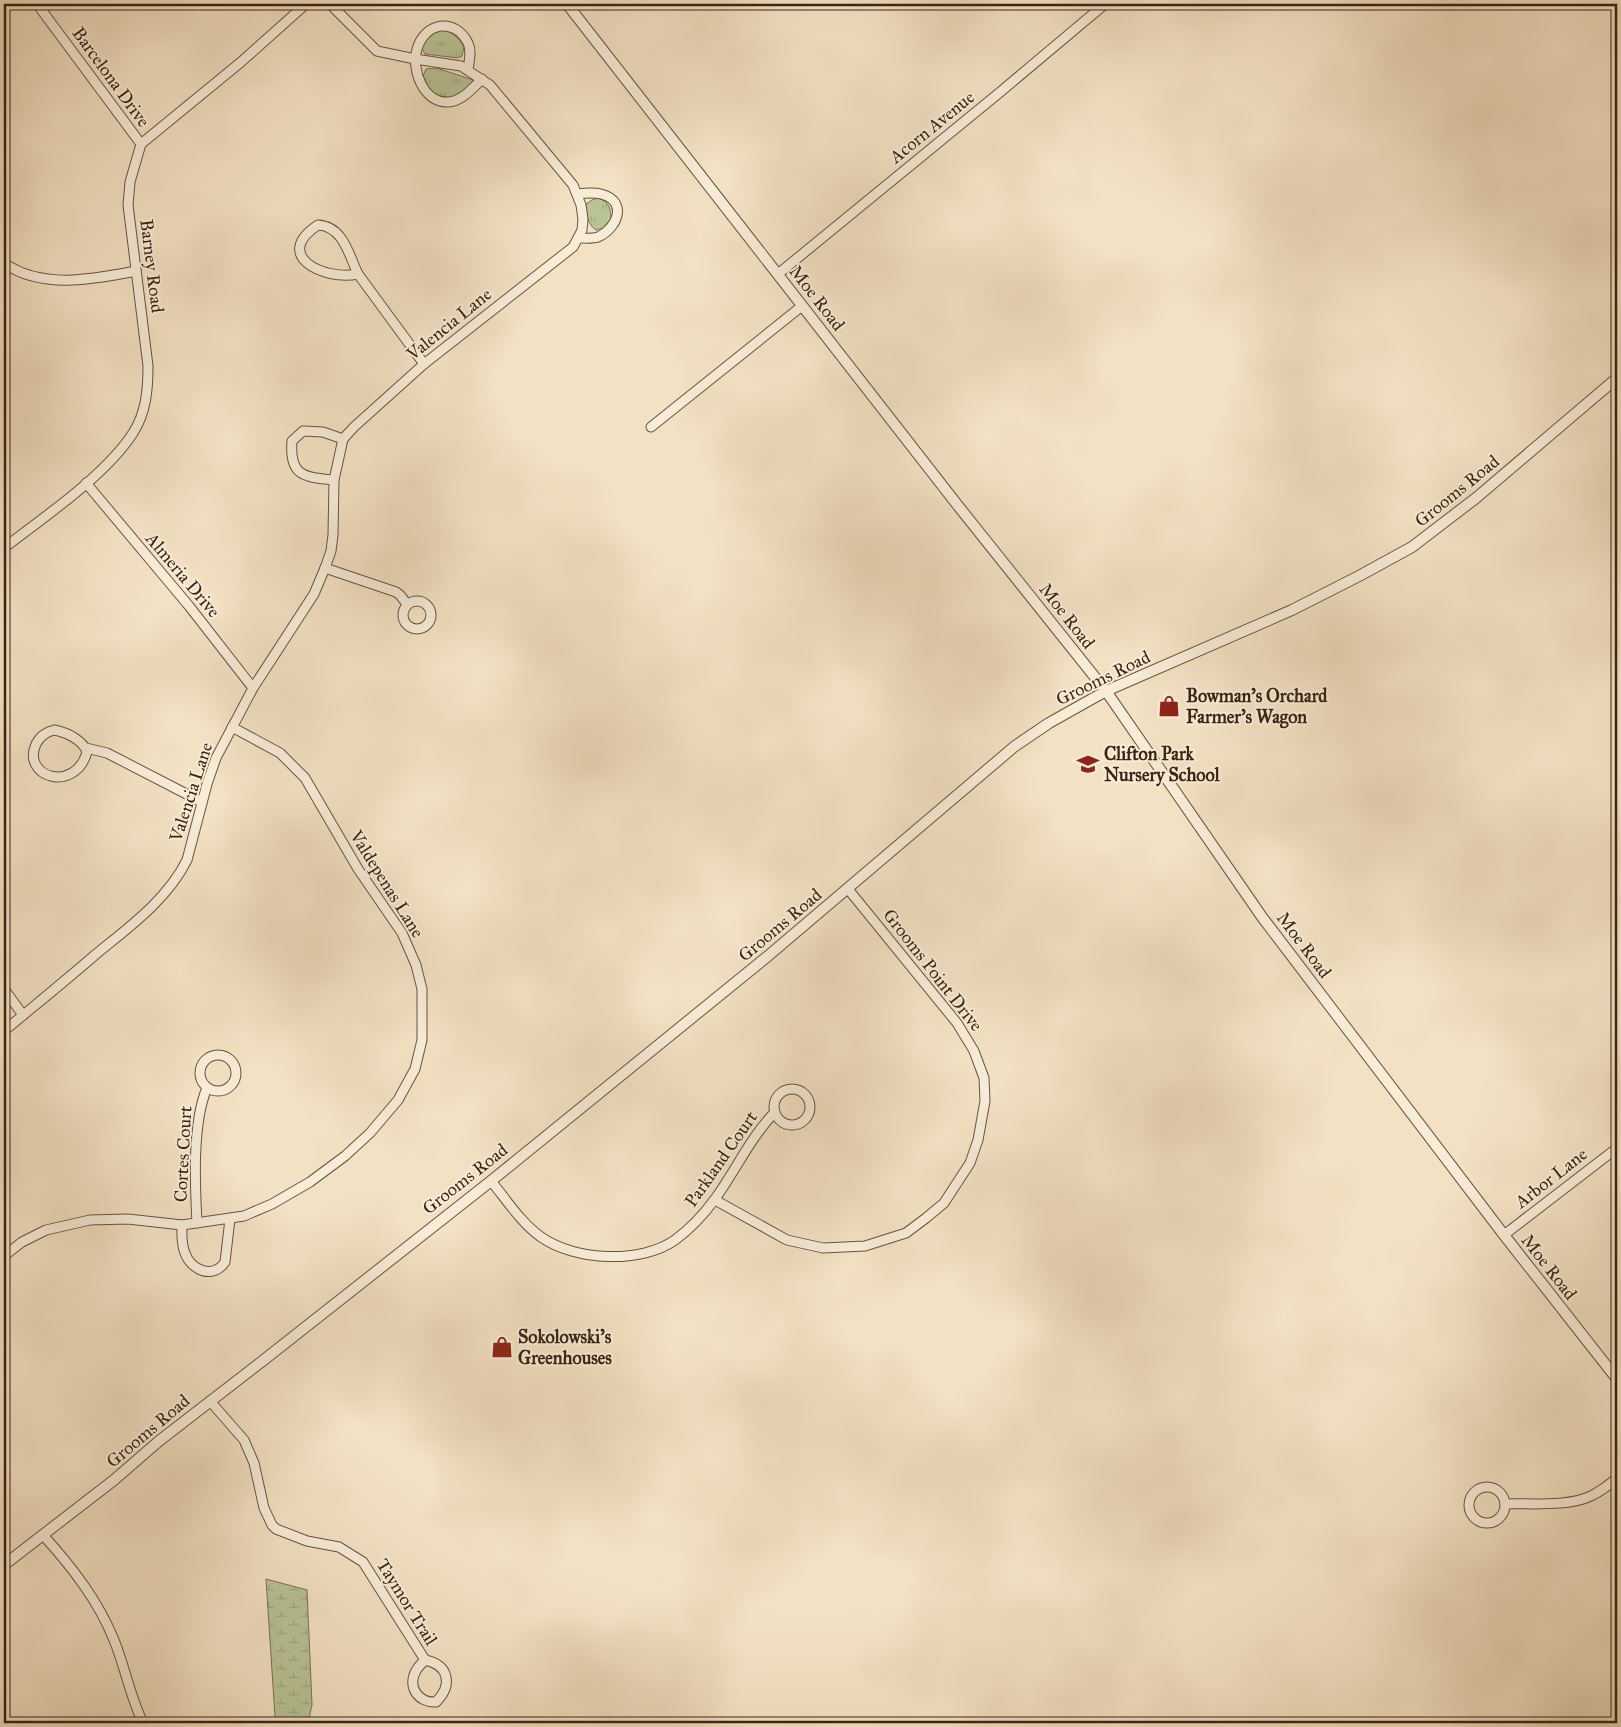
<svg xmlns="http://www.w3.org/2000/svg" width="1621" height="1727" font-family="'IM FELL Great Primer',serif">
  <style>
    .grass { fill: url(#grass-tufts); stroke: #7a7454 }
    .wetland { fill: url(#wetland-marsh); stroke: #7a7454 }
    .lines { fill: none; stroke-linecap: round; stroke-linejoin: round }
    .minor-casing { stroke: #69533e; stroke-width: 11 }
    .tertiary-casing { stroke: #69533e; stroke-width: 12 }
    .minor { stroke: #f7ecd8; stroke-width: 9 }
    .tertiary { stroke: #f7ecd8; stroke-width: 10 }
    .labels { text-anchor: middle; stroke-width: 4; stroke-linejoin: round; paint-order: stroke }
    .street-label { font-size: 18px; fill: #3b2412; stroke: #f7ecd8 }
    .poi-label { font-size: 18px; font-weight: bold; fill: #3b2412; stroke: #f7ecd8; text-anchor: start }
  </style>
  <defs>
    <pattern id="grass-tufts" width="24" height="20" patternUnits="userSpaceOnUse" patternTransform="scale(1.25)"><rect width="24" height="20" fill="#b8c396"/><path d="M3 7l-1-3M5 7V3M7 7l1-3M15 17l-1-3M17 17v-4M19 17l1-3" fill="none" stroke="#9fa780"/></pattern>
    <pattern id="wetland-marsh" width="20" height="14" patternUnits="userSpaceOnUse" patternTransform="scale(1.25)"><rect width="20" height="14" fill="#b8c396"/><path d="M1 5h8M5 5V1M11 12h8M15 12V8" fill="none" stroke="#9fa780"/></pattern>
  </defs>
  <rect width="100%" height="100%" fill="#f3e1c3"/>
  <filter id="stains"><feTurbulence type="fractalNoise" baseFrequency=".004" numOctaves="4"/><feColorMatrix values="0 0 0 0 .2 0 0 0 0 .09 0 0 0 0 .02 0 0 0 .5 -.17"/></filter>
  <radialGradient id="worn" r=".72"><stop offset=".6" stop-color="#630" stop-opacity="0"/><stop offset="1" stop-color="#630" stop-opacity=".3"/></radialGradient>
  <g class="grass">
    <path d="M442 29C453 33 458 37 464 47L462 56 458 58 425 54C416 41 432 34 442 29Z"/>
    <path d="M437 68 473 80C461 104 429 103 423 76L426 69Z"/>
    <path d="M598 198C609 202 611 208 611 219L603 228 596 230C587 224 587 215 586 204L592 200Z"/>
  </g>
  <path class="wetland" d="M266 1579 307 1590 312 1705 308 1723H273L275 1717Z"/>
  <g class="lines">
    <g class="minor-casing">
      <g id="minor">
        <path d="M37 4 141 144"/>
        <path d="M330 4 377 51 415 59 461 66 490 85 573 185 581 205 583 219 582 230 578 238"/>
        <path d="M468 70C469 61 472 51 468 43 455 17 425 22 417 49 411 69 423 103 448 102 461 102 473 88 482 79"/>
        <path d="M318 225C343 226 349 255 358 274 323 281 272 255 318 225Z"/>
        <path d="M4 263C42 290 94 279 136 271"/>
        <path d="M358 274 424 364"/>
        <path d="M778 274 999 93 1105 4"/>
        <path d="M651 427 802 306"/>
        <path d="M334 480C305 477 289 477 292 441L303 431 323 432 343 439 354 427 424 364 573 247 578 238C585 238 592 239 598 237 618 228 628 201 601 194 593 192 585 193 577 194"/>
        <path d="M86 483 189 606 253 688"/>
        <path d="M4 548C44 517 106 475 133 433 146 413 148 390 148 366L128 205 130 182 141 144 241 62 306 4"/>
        <path d="M325 568 396 592 400 595 407 604"/>
        <circle cx="417" cy="615" r="14"/>
        <path d="M54 730C66 732 83 740 87 752 75 794 21 777 36 744 40 736 46 732 54 730Z"/>
        <path d="M86 748 107 753 202 802"/>
        <path d="M4 989 23 1015"/>
        <path d="M4 1031C34 1006 65 981 95 955 129 927 167 900 187 860L207 784 216 758 253 688 314 594 325 568 331 551 333 535 334 480 343 439"/>
        <circle cx="218" cy="1073" r="18"/>
        <circle cx="792" cy="1107" r="18"/>
        <path d="M491 1181C506 1199 521 1223 541 1237 575 1261 641 1264 675 1240 690 1229 704 1214 715 1199 736 1170 750 1138 775 1112"/>
        <path d="M715 1200 787 1240 823 1248 865 1246 906 1233 926 1218 944 1203 970 1163 978 1140 985 1101 984 1078 974 1051 957 1023 848 889"/>
        <path d="M197 1223C195 1185 192 1123 207 1088"/>
        <path d="M182 1225C182 1234 181 1244 185 1253 191 1270 213 1280 225 1262L230 1219"/>
        <path d="M1504 1235 1617 1148"/>
        <path d="M4 1256 22 1242 46 1230 90 1220 128 1219 182 1225 244 1216 272 1204 310 1182 345 1156 370 1133 398 1100 415 1069 422 1040V989L416 965 402 933 358 869 305 778 280 753 232 727"/>
        <path d="M210 1401 244 1440 254 1463 264 1508 272 1525 276 1529 307 1541 339 1547 363 1562 425 1660"/>
        <circle cx="1487" cy="1505" r="18"/>
        <path d="M1505 1504C1530 1503 1568 1507 1591 1496 1601 1491 1609 1485 1617 1478"/>
        <path d="M43 1535C71 1566 98 1600 114 1640 125 1667 130 1696 143 1723"/>
        <path d="M425 1660C449 1665 453 1685 436 1702 418 1703 406 1686 417 1669 419 1666 422 1663 425 1660Z"/>
      </g>
    </g>
    <g class="tertiary-casing">
      <g id="tertiary">
        <path d="M567 4 959 507 1106 691 1262 917 1504 1235 1617 1379"/>
        <path d="M4 1565 114 1480 159 1441 265 1359 491 1181 768 956 1015 746 1049 723 1106 691 1292 610 1359 576 1412 547 1476 498 1617 378"/>
      </g>
    </g>
    <use href="#minor" class="minor"/>
    <use href="#tertiary" class="tertiary"/>
  </g>
  <defs>
    <g id="shop-bare" transform="scale(1.725)"><path d="M-5-2.5h2.3a2.7 3.5 0 0 1 5.4 0H5L5.5 6h-11ZM-1.5-2.5h3a1.5 2.3 0 0 0-3 0Z" fill="#8f2418" stroke="#f7ecd8" stroke-width="2.5" paint-order="stroke"/></g>
    <g id="school-bare" transform="scale(1.725)"><path d="M0-5L7-2L0 1L-7-2ZM-4 1L0 2.5L4 1V4Q0 6-4 4Z" fill="#8f2418" stroke="#f7ecd8" stroke-width="2.5" paint-order="stroke"/></g>
  </defs>
  <g fill-rule="evenodd">
    <use href="#shop-bare" x="1169" y="706"/>
    <use href="#school-bare" x="1088" y="764"/>
    <use href="#shop-bare" x="502" y="1347"/>
  </g>
  <g class="labels">
    <g class="street-label">
      <text transform="translate(111 77) rotate(54)" y="6">Barcelona Drive</text>
      <text transform="translate(932 127) rotate(-39)" y="6">Acorn Avenue</text>
      <text transform="translate(152 266) rotate(83)" y="6">Barney Road</text>
      <text transform="translate(817 298) rotate(52)" y="6">Moe Road</text>
      <text transform="translate(449 324) rotate(-39)" y="6">Valencia Lane</text>
      <text transform="translate(1457 491) rotate(-39)" y="6">Grooms Road</text>
      <text transform="translate(183 575) rotate(50)" y="6">Almeria Drive</text>
      <text transform="translate(1067 616) rotate(52)" y="6">Moe Road</text>
      <text transform="translate(1103 678) rotate(-26)" y="6">Grooms Road</text>
      <text transform="translate(191 792) rotate(-72)" y="6">Valencia Lane</text>
      <text transform="translate(387 884) rotate(58)" y="6">Valdepenas Lane</text>
      <text transform="translate(780 925) rotate(-40)" y="6">Grooms Road</text>
      <text transform="translate(1304 945) rotate(53)" y="6">Moe Road</text>
      <text transform="translate(933 970) rotate(52)" y="6">Grooms Point Drive</text>
      <text transform="translate(183 1154) rotate(-87)" y="6">Cortes Court</text>
      <text transform="translate(721 1159) rotate(-55)" y="6">Parkland Court</text>
      <text transform="translate(1551 1178) rotate(-38)" y="6">Arbor Lane</text>
      <text transform="translate(465 1179) rotate(-38)" y="6">Grooms Road</text>
      <text transform="translate(1549 1267) rotate(52)" y="6">Moe Road</text>
      <text transform="translate(148 1431) rotate(-40)" y="6">Grooms Road</text>
      <text transform="translate(407 1602) rotate(58)" y="6">Taymor Trail</text>
    </g>
    <g class="poi-label">
      <text x="1186" y="702">Bowman's Orchard<tspan x="1186" dy="21">Farmer's Wagon</tspan></text>
      <text x="1104" y="760">Clifton Park<tspan x="1104" dy="21">Nursery School</tspan></text>
      <text x="518" y="1343">Sokolowski's<tspan x="518" dy="21">Greenhouses</tspan></text>
    </g>
  </g>
  <rect width="1621" height="1727" fill="none" stroke="#f3e1c3" stroke-width="20"/>
  <rect x="5" y="5" width="1611" height="1717" fill="none" stroke="#3b2412" stroke-width="2.5"/>
  <rect x="10" y="10" width="1601" height="1707" fill="none" stroke="#3b2412"/>
  <rect width="100%" height="100%" filter="url(#stains)"/>
  <rect width="100%" height="100%" fill="url(#worn)"/>
</svg>
